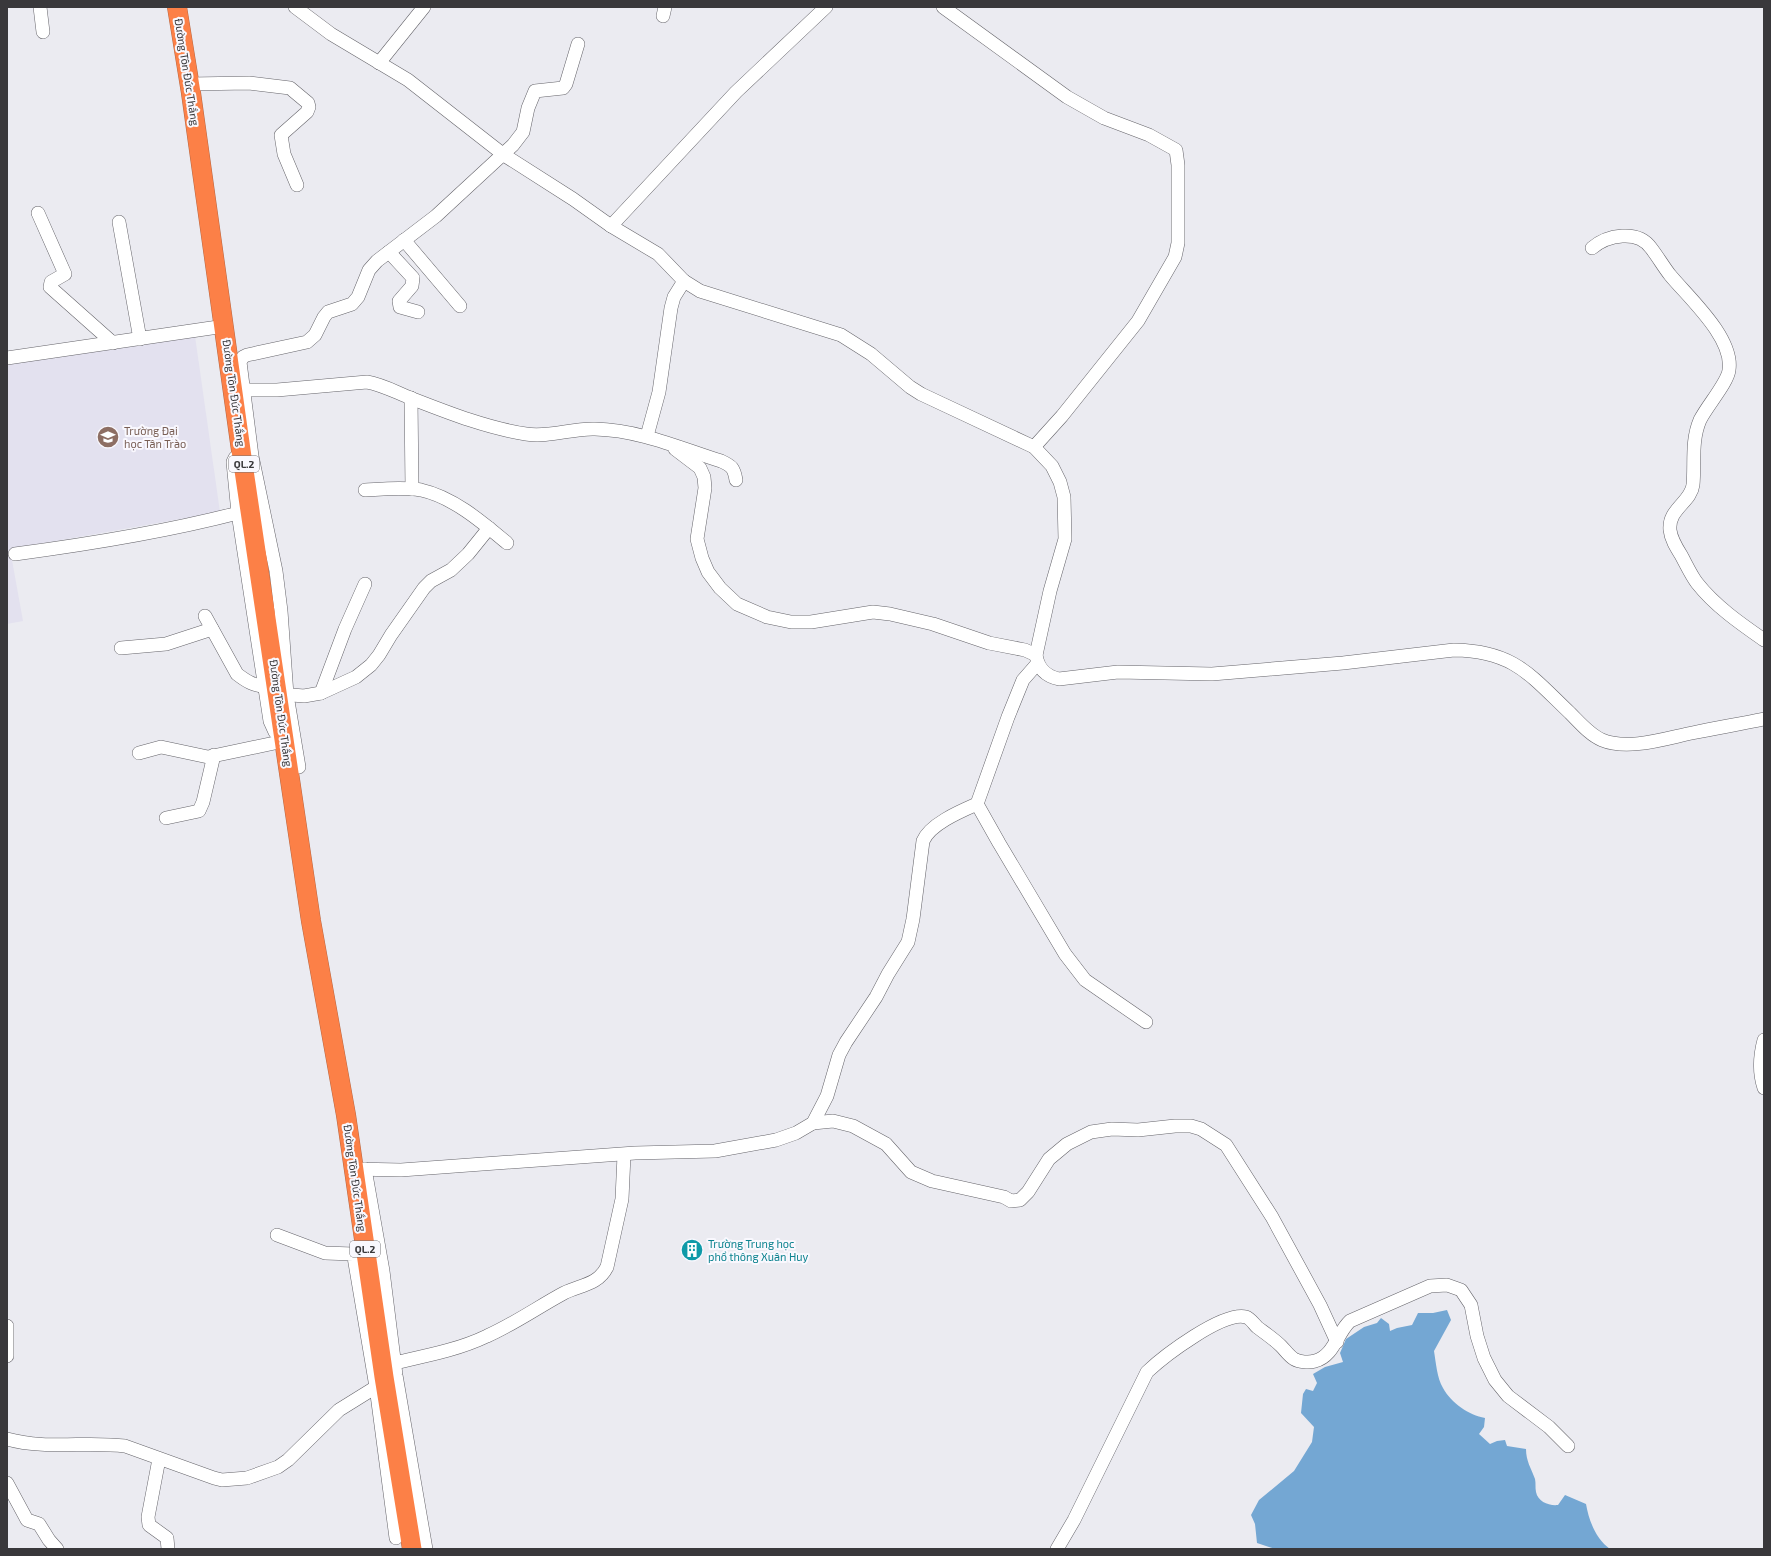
<svg xmlns="http://www.w3.org/2000/svg" width="1771" height="1556" font-family="'Exo 2',sans-serif">
  <style>
    .built { fill: #e3e1ef }
    .water { fill: #74a7d3 }
    .lines { fill: none; stroke-linecap: round; stroke-linejoin: round }
    .minor-casing { stroke: #65646a; stroke-width: 14 }
    .highway-casing { stroke: #b86743; stroke-width: 20 }
    .minor { stroke: #fff; stroke-width: 13 }
    .highway { stroke: #fc8047; stroke-width: 19 }
    .labels { text-anchor: middle; stroke-width: 4; stroke-linejoin: round; paint-order: stroke }
    .shield { fill: #f9f8fe; stroke: #737276; stroke-width: 1 }
    .shield-label { font-size: 10px; font-weight: bold; fill: #39383b }
    .street-label { font-size: 11px; fill: #39383b; stroke: #f9f8fe }
    .education-label { font-size: 11px; fill: #785e54; stroke: #f9f8fe; text-anchor: start }
    .culture-label { font-size: 11px; fill: #0d838f; stroke: #f9f8fe; text-anchor: start }
  </style>
  <rect width="100%" height="100%" fill="#ebebf1"/>
  <path class="built" d="M195 336 220 512 10 549 23 621 7 624V362Z"/>
  <path class="water" d="M1447 1310 1451 1320 1434 1351C1436 1363 1437 1378 1443 1388 1451 1403 1469 1415 1485 1418L1484 1427 1479 1434 1490 1444 1497 1441 1505 1440 1507 1446 1526 1449C1526 1461 1531 1468 1535 1479 1536 1483 1535 1488 1536 1492 1538 1502 1549 1506 1558 1505L1565 1495 1586 1504C1589 1521 1596 1539 1610 1549H1275L1257 1543 1255 1524 1251 1515 1259 1500 1294 1471 1312 1442 1314 1427 1301 1413 1303 1394 1306 1389 1313 1391 1317 1383 1313 1374 1325 1367 1343 1362 1340 1353 1346 1339 1364 1327 1377 1323 1381 1318 1389 1324 1390 1331 1397 1328 1412 1325 1418 1313H1433Z"/>
  <g class="lines">
    <g class="minor-casing">
      <g id="minor">
        <path d="M40 7 43 32"/>
        <path d="M295 7 331 34 408 80 504 155 573 199 611 226 658 254 684 281 700 291 841 335 871 354 910 387 921 394 1034 447 1052 466 1060 482 1064 497 1065 539 1050 591 1036 655C1038 668 1045 676 1059 679L1118 672 1212 674 1343 663 1454 650C1514 651 1530 675 1570 713 1580 723 1590 735 1602 740 1628 751 1667 738 1692 733 1716 728 1740 724 1764 719"/>
        <path d="M943 7 1067 97 1104 118 1149 135 1176 150 1178 165V243L1175 257 1138 321 1062 416 1034 447"/>
        <path d="M663 16 665 7"/>
        <path d="M379 63 424 7"/>
        <path d="M190 84 249 83 290 88 308 103 309 107 307 112 281 135 284 154 297 185"/>
        <path d="M38 213 65 274 51 282 50 287 113 343"/>
        <path d="M119 222 140 339"/>
        <path d="M611 226 736 92 826 7"/>
        <path d="M404 240 460 306"/>
        <path d="M1592 248C1607 235 1638 229 1651 248 1658 257 1663 266 1670 275 1689 298 1734 338 1729 370 1728 382 1707 406 1700 420 1691 441 1695 463 1693 485 1691 502 1668 509 1670 530 1671 539 1676 547 1681 555 1686 564 1691 575 1697 583 1715 606 1741 624 1764 640"/>
        <path d="M389 252 413 278 412 286 399 301 400 307 418 312"/>
        <path d="M7 358 225 326"/>
        <path d="M243 390H277L367 382C384 385 397 393 413 399 449 413 487 428 526 434 549 438 572 428 595 429 639 430 680 448 721 461 732 466 734 468 736 480"/>
        <path d="M411 398 412 489"/>
        <path d="M647 436 659 392 671 308 674 297 684 281"/>
        <path d="M675 449 700 468 704 477 705 488 697 539 702 558 708 572 720 588 737 604 767 617 791 622H811L873 612 890 614 933 624 989 643 1025 650 1036 655"/>
        <path d="M365 490C384 489 403 487 421 490 453 497 482 522 507 543"/>
        <path d="M238 513 270 721 275 732 284 736"/>
        <path d="M15 554C90 544 165 532 238 513L233 462 235 458 248 457"/>
        <path d="M205 616 237 674C246 681 254 686 265 686"/>
        <path d="M121 648 166 644 212 629"/>
        <path d="M321 693 345 629 365 584"/>
        <path d="M280 694 304 696 321 693 356 677 371 665 379 655 391 635 424 588 431 581 451 570 468 554 489 528"/>
        <path d="M139 753 161 747 208 757 284 741"/>
        <path d="M299 767 287 695 281 611 276 571 252 456 240 362 243 357 247 355 307 342 315 335 324 317 328 312 352 304 358 297 369 270 377 261 436 216 513 145 523 132 528 108 535 91 563 88 566 84 578 44"/>
        <path d="M977 804 999 843 1065 954 1085 980 1146 1022"/>
        <path d="M166 818 199 811 203 802 214 755"/>
        <path d="M1764 1040C1760 1055 1759 1073 1764 1088"/>
        <path d="M813 1123 833 1121 853 1126 886 1144 911 1172 932 1181 1004 1197 1011 1201 1020 1200 1028 1192 1049 1159 1067 1144 1091 1132 1112 1129 1138 1130 1175 1126H1191L1201 1129 1226 1145 1272 1217 1320 1305 1337 1342"/>
        <path d="M353 1169 401 1170 635 1153 715 1151 776 1140 796 1133 813 1123 827 1096 839 1055 846 1042 876 997 888 974 908 942 913 919 923 841C930 824 961 811 977 804L1008 717 1023 680 1037 664"/>
        <path d="M365 1169 383 1271 396 1375 426 1549"/>
        <path d="M277 1235 325 1253 353 1254 354 1257 376 1387 396 1538"/>
        <path d="M7 1326V1356"/>
        <path d="M394 1363C425 1356 458 1350 487 1336 514 1324 538 1307 564 1293 580 1285 598 1285 607 1267L622 1199 624 1155"/>
        <path d="M7 1439C46 1450 86 1441 125 1446L214 1478 222 1480 247 1478 278 1467 288 1460 339 1410 376 1387"/>
        <path d="M159 1459 148 1517 149 1525 167 1538 168 1549"/>
        <path d="M7 1483 27 1520 39 1524 49 1540 57 1549"/>
        <path d="M1057 1549 1074 1520 1147 1372C1164 1356 1223 1311 1246 1317 1250 1318 1254 1324 1257 1327 1265 1333 1274 1339 1281 1346 1285 1350 1289 1356 1294 1359 1299 1362 1309 1363 1315 1361 1334 1356 1337 1333 1350 1321L1430 1286 1447 1285 1461 1290 1471 1305 1477 1336 1484 1358 1495 1380 1508 1396 1549 1427 1568 1446"/>
      </g>
    </g>
    <g class="highway-casing">
      <path id="highway" d="M177 7 191 93 242 457 311 921 346 1115 384 1377 412 1549"/>
    </g>
    <use href="#minor" class="minor"/>
    <use href="#highway" class="highway"/>
  </g>
  <defs>
    <g id="university-disc" transform="scale(1.15)"><circle r="9.5" fill="#8d6e63" stroke="#f9f8fe"/><path d="M0-5L7-2L0 1L-7-2ZM-4 1L0 2.5L4 1V4Q0 6-4 4Z" fill="#fff"/></g>
    <g id="building-disc" transform="scale(1.15)"><circle r="9.5" fill="#0f9aa8" stroke="#f9f8fe"/><path d="M-4-6H4V6H1V3H-1V6H-4ZM-2.5-4.3h1.7v1.8h-1.7ZM.8-4.3h1.7v1.8H.8ZM-2.5-1h1.7V.8h-1.7ZM.8-1h1.7V.8H.8Z" fill="#fff"/></g>
  </defs>
  <g fill-rule="evenodd">
    <use href="#university-disc" x="108" y="437"/>
    <use href="#building-disc" x="692" y="1250"/>
  </g>
  <g class="labels">
    <g class="shield">
      <rect x="229" y="456" width="30" height="16" rx="3"/>
      <rect x="350" y="1241" width="30" height="16" rx="3"/>
    </g>
    <g class="shield-label">
      <text x="244" y="468">QL.2</text>
      <text x="365" y="1253">QL.2</text>
    </g>
    <g class="street-label">
      <text transform="translate(187 72) rotate(81)" y="4">Đường Tôn Đức Thắng</text>
      <text transform="translate(234 393) rotate(82)" y="4">Đường Tôn Đức Thắng</text>
      <text transform="translate(281 713) rotate(82)" y="4">Đường Tôn Đức Thắng</text>
      <text transform="translate(355 1178) rotate(82)" y="4">Đường Tôn Đức Thắng</text>
    </g>
    <g class="education-label">
      <text x="124" y="435">Trường Đại<tspan x="124" dy="13">học Tân Trào</tspan></text>
    </g>
    <g class="culture-label">
      <text x="708" y="1248">Trường Trung học<tspan x="708" dy="13">phổ thông Xuân Huy</tspan></text>
    </g>
  </g>
  <rect width="1771" height="1556" fill="none" stroke="#39383b" stroke-width="16"/>
</svg>
